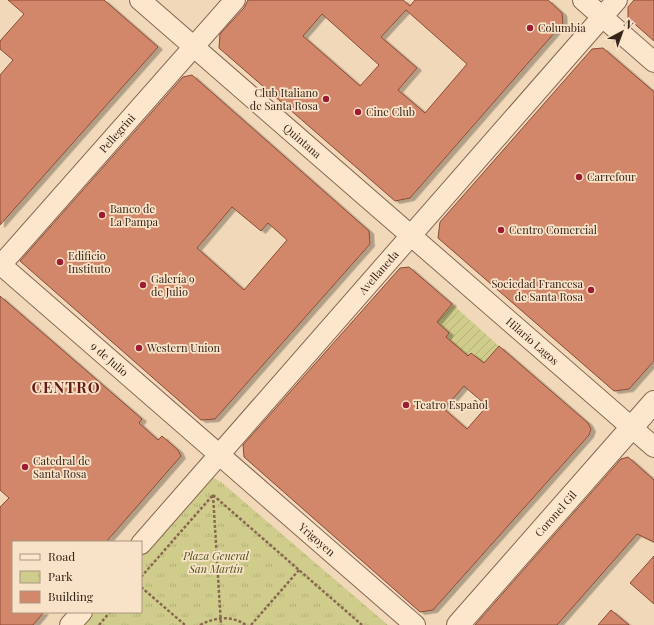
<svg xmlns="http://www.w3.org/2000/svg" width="654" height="625" font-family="'Playfair Display',serif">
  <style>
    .park { fill: url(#park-tufts) }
    .garden { fill: url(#garden-furrows) }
    .building { fill: #d3876b; stroke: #8a4b36; fill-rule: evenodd; filter: url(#shadow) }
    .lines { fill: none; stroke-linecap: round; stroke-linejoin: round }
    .minor-casing { stroke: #896752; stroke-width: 22 }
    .tertiary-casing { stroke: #896752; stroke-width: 24 }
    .path { stroke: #896752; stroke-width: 2.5; stroke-dasharray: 3 2; stroke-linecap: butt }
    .minor { stroke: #fce6cc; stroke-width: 20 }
    .tertiary { stroke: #fce6cc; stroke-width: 22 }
    .poi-dot { fill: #9c1d31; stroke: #f8e3c8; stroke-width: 1.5 }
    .labels { text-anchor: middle; stroke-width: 3.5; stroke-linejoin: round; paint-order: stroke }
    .poi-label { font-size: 11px; fill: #362319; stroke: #f8e3c8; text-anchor: start }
    .street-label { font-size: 11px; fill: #362319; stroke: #f8e3c8 }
    .park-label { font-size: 11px; font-style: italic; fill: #4f541e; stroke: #f8e3c8 }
    .district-label { font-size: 15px; font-weight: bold; letter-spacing: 1px; fill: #661a15; stroke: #f8e3c8 }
  </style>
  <defs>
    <pattern id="park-tufts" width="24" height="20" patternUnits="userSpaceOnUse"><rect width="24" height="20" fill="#d0cd8c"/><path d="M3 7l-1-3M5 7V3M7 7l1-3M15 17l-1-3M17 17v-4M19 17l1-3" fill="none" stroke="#b3b078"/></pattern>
    <pattern id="garden-furrows" width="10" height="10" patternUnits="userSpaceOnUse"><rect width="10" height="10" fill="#d0cd8c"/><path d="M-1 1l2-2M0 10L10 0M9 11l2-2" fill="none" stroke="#b3b078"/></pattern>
    <filter id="shadow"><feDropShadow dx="4.5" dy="2.5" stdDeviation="0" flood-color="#0004"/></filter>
  </defs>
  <rect width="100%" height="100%" fill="#f1d8b8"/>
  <path class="park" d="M212 477 221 482 388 625H77L88 612H141V552Z"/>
  <path class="garden" d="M452 304 499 346 484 363 472 353 468 356 446 337 449 332 437 322Z"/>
  <g class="building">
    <path d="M8 0H104L158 47 0 225V75L13 60 0 49V41L24 14Z"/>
    <path d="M248 0H403L410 6 415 0H548L562 13 563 23 410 198 395 201 219 48 220 34 244 8ZM406 10 467 64 425 113 398 90 417 68 381 37ZM322 14 379 65 360 86 303 36Z"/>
    <path d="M634 0H654V41L628 18V7Z"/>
    <path d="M603 48 654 92V361L629 389 614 391 438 238 440 222 592 49Z"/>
    <path d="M192 75 369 231 370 244 215 419 201 420 20 261 183 77ZM232 207 261 231 268 223 287 240 244 290 197 248Z"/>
    <path d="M409 267 452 304 437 322 449 333 446 337 468 356 471 353 484 363 499 346 588 423 591 429 589 435 433 610 420 612 244 457 243 445 400 268ZM464 386 487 406 467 429 444 409Z"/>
    <path d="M0 296 142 419 139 423 158 440 162 436 178 450 181 456 106 542H13V612H44L33 625H0V507L9 498 0 490Z"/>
    <path d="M628 457 654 480V542L637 534 557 625H475L621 459Z"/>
    <path d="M654 556V604L630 583Z"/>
    <path d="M611 610 629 625H598Z"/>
  </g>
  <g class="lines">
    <g class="minor-casing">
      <g id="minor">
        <path id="s1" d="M140 0 654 447"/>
        <path d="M583 0 654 62"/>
        <path id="s2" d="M0 264 415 625"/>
        <path id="s3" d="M0 266 235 0"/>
        <path id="s4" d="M141 544 617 0"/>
        <path d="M70 625 82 612"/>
      </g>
    </g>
    <g class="tertiary-casing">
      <g id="tertiary">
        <path id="s5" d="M458 625 654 402"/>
      </g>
    </g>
    <g class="path">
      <path d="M213 495 362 625"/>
      <path d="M213 495 221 625"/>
      <path d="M141 577 213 495"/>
      <path d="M141 587 185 625"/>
      <path d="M99 625 110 612"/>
      <path d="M200 625C216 617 231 615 246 625"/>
      <path d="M251 625 299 570"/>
    </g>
    <use href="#minor" class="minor"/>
    <use href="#tertiary" class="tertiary"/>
  </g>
  <g class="poi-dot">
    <circle cx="530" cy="28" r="4"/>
    <circle cx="326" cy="99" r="4"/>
    <circle cx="358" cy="112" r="4"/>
    <circle cx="579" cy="177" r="4"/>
    <circle cx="102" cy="215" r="4"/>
    <circle cx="501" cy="230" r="4"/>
    <circle cx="60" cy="262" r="4"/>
    <circle cx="143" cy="285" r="4"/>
    <circle cx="591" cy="290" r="4"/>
    <circle cx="139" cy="348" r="4"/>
    <circle cx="406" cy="405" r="4"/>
    <circle cx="25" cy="467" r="4"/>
  </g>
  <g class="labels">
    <g class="poi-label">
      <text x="538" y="32">Columbia</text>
      <text x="318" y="97" text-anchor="end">Club Italiano<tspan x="318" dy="13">de Santa Rosa</tspan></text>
      <text x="366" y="116">Cine Club</text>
      <text x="587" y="181">Carrefour</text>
      <text x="110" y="213">Banco de<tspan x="110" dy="13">La Pampa</tspan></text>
      <text x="509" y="234">Centro Comercial</text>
      <text x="68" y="260">Edificio<tspan x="68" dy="13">Instituto</tspan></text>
      <text x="151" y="283">Galería 9<tspan x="151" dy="13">de Julio</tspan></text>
      <text x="583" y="288" text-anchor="end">Sociedad Francesa<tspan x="583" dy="13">de Santa Rosa</tspan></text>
      <text x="147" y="352">Western Union</text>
      <text x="414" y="409">Teatro Español</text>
      <text x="33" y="465">Catedral de<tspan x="33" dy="13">Santa Rosa</tspan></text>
    </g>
    <g class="street-label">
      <text dy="4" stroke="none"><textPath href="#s3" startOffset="177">Pellegrini</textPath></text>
      <text dy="4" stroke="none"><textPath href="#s1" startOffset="215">Quintana</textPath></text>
      <text dy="4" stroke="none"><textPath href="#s4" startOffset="361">Avellaneda</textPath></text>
      <text dy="4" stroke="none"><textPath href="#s1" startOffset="520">Hilario Lagos</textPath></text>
      <text dy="4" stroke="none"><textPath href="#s2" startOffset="145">9 de Julio</textPath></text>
      <text dy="4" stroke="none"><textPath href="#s5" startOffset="148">Coronel Gil</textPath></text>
      <text dy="4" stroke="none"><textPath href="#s2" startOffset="420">Yrigoyen</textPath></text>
    </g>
    <g class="park-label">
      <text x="216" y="560">Plaza General<tspan x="216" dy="13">San Martín</tspan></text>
    </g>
    <g class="district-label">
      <text x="66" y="393">CENTRO</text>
    </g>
  </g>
  <rect x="12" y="541" width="130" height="72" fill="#f8e3c8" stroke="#aa9682"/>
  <rect x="20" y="554" width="20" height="6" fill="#fce6cc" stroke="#aa9682"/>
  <text x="48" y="561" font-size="12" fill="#362319">Road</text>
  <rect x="20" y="571" width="20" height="12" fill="url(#park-tufts)" stroke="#aa9682"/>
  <text x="48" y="581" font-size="12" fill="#362319">Park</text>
  <rect x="20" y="591" width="20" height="12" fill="#d3876b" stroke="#aa9682"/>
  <text x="48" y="601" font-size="12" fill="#362319">Building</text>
  <g transform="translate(622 32) rotate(41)" stroke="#f8e3c8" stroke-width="3" paint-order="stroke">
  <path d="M0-3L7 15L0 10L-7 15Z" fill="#362319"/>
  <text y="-6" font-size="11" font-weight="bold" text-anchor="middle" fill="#362319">N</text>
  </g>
</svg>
